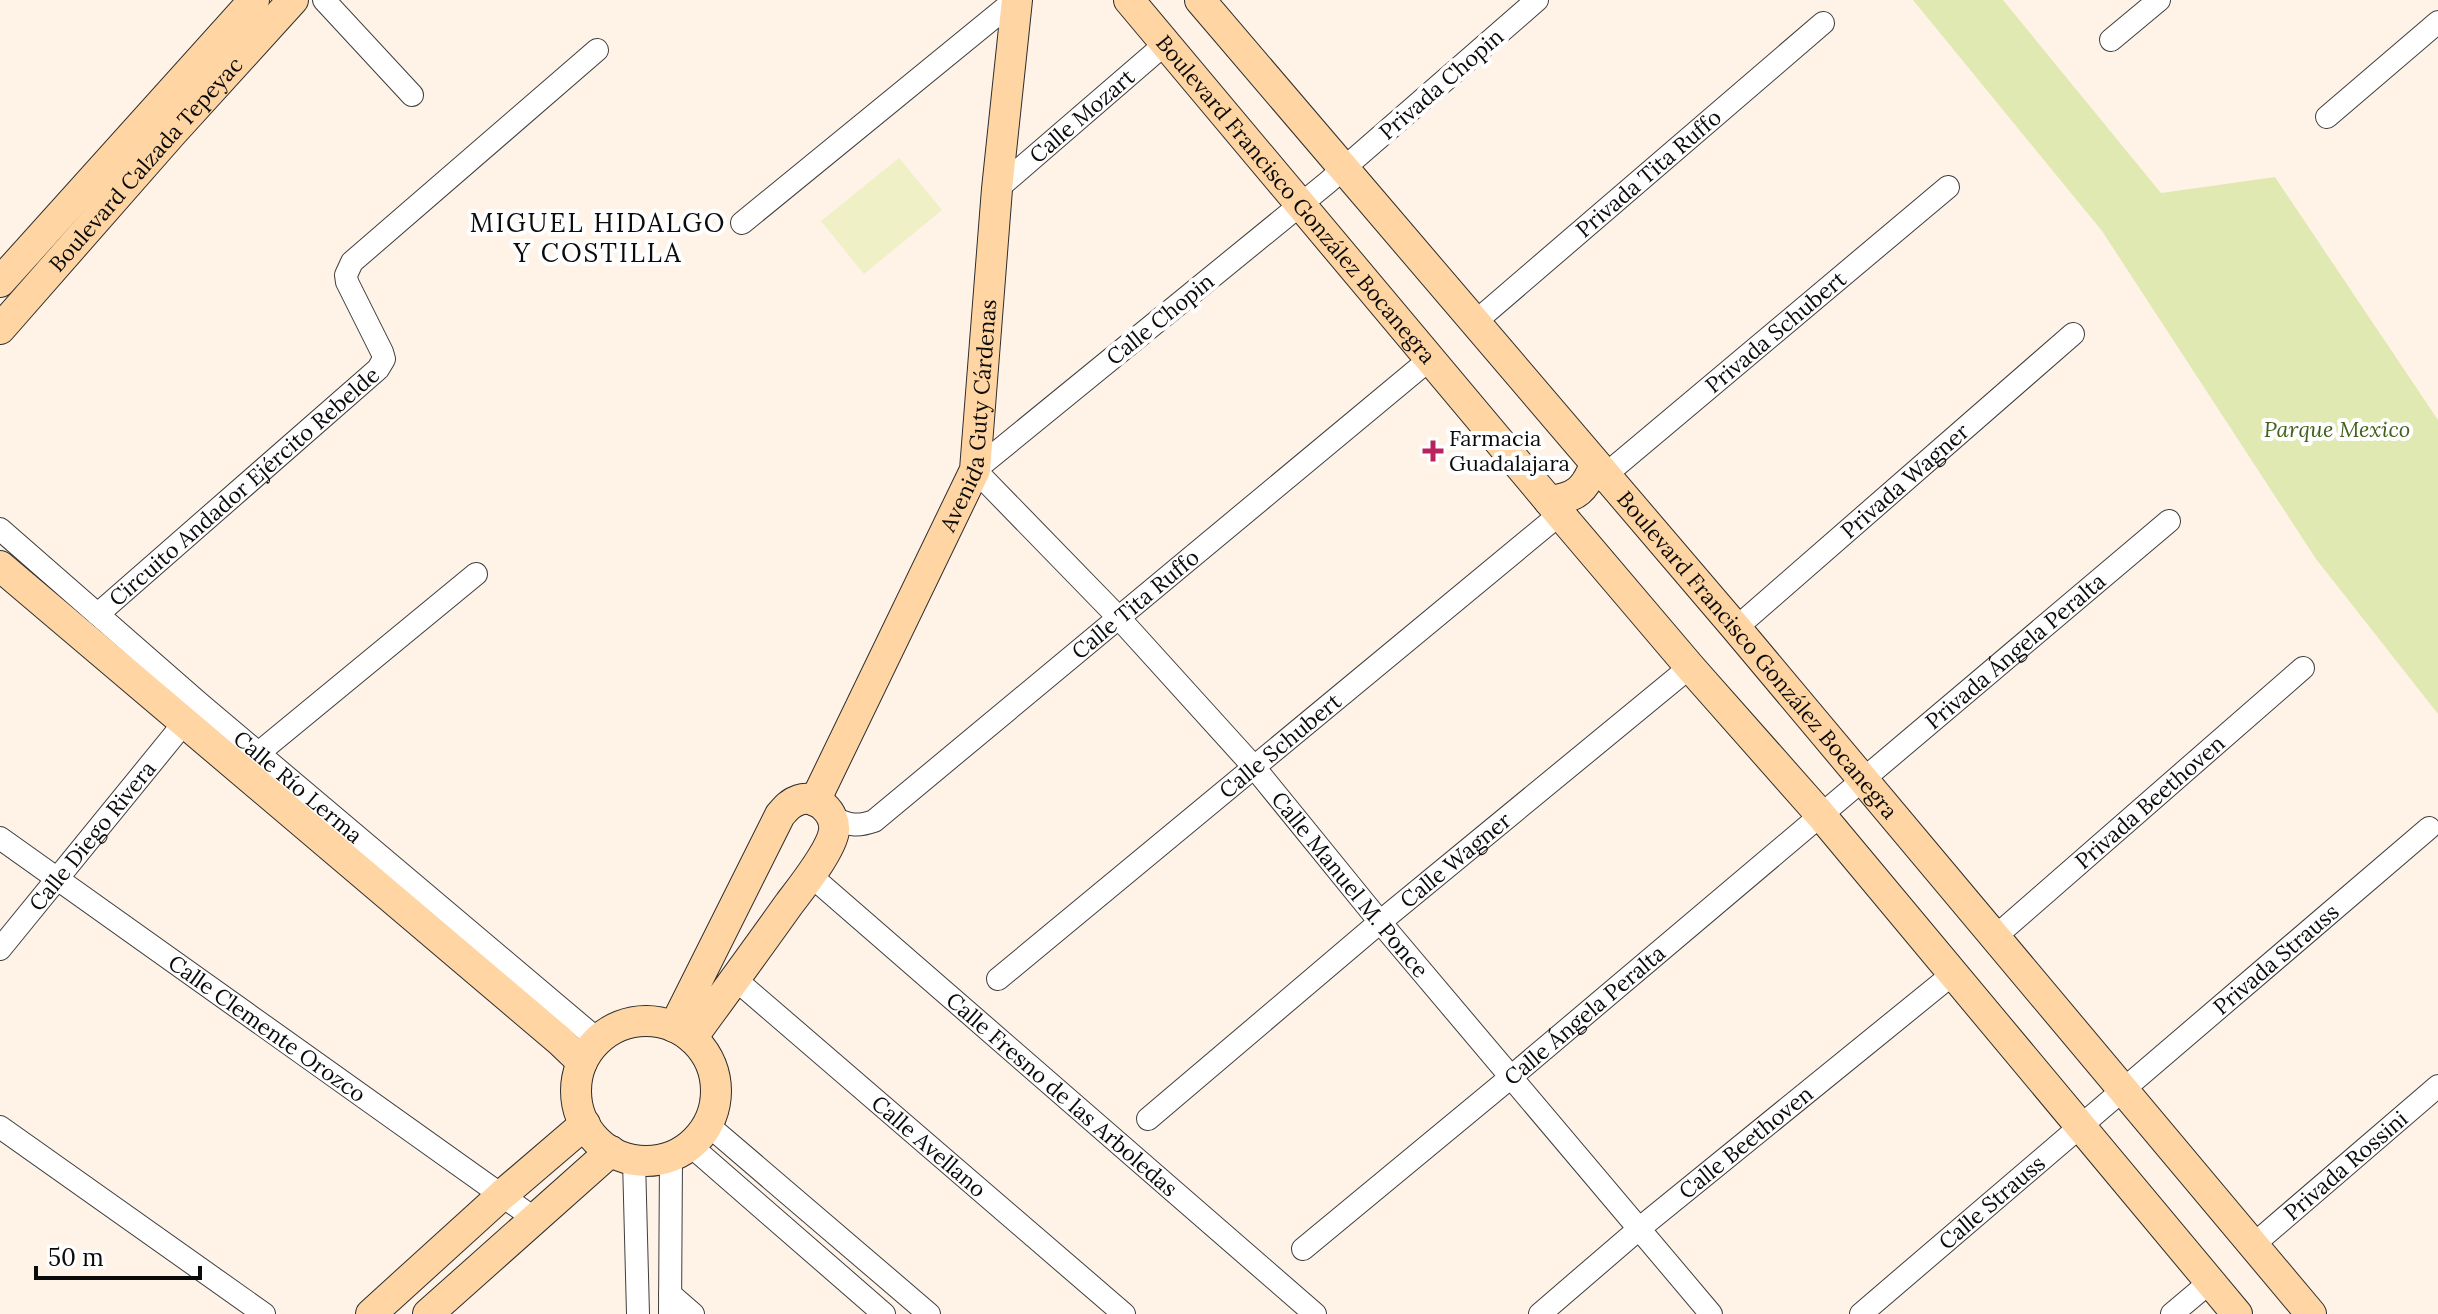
<svg xmlns="http://www.w3.org/2000/svg" width="2438" height="1314" font-family="Lora,serif">
  <style>
    .green { fill: #e1e9b3 }
    .pitch { fill: #eff0c5 }
    .lines { fill: none; stroke-linecap: round; stroke-linejoin: round }
    .street-casing { stroke: #3e3e3e; stroke-width: 24 }
    .secondary-casing { stroke: #2d2d2d; stroke-width: 32 }
    .street { stroke: #fff; stroke-width: 22 }
    .secondary { stroke: #ffd6a3; stroke-width: 30 }
    .poi-dot { fill: #bb225d; stroke: #fff; stroke-width: 3 }
    .labels { text-anchor: middle; stroke-width: 8; stroke-linejoin: round; paint-order: stroke }
    .street-label { font-size: 22px; fill: #0b0b0b; stroke: #fff }
    .park-label { font-size: 22px; font-style: italic; fill: #42621b; stroke: #fff }
    .poi-label { font-size: 22px; fill: #0b0b0b; stroke: #fff; text-anchor: start }
    .quarter-label { font-size: 26px; letter-spacing: 2px; fill: #0b0b0b; stroke: #fff }
  </style>
  <rect width="100%" height="100%" fill="#fff3e8"/>
  <path class="green" d="M1913 0H2003L2161 193 2275 177 2438 420V714L2316 559 2102 231Z"/>
  <path class="pitch" d="M899 158 942 210 864 274 821 221Z"/>
  <g class="lines">
    <g class="street-casing">
      <g id="street">
        <path d="M324 0 412 95"/>
        <path id="s1" d="M1537 0 1327 183 975 470 1119 618 1254 767 1380 922 1711 1314"/>
        <path d="M2111 40 2159 0"/>
        <path d="M2327 117 2438 22"/>
        <path id="s2" d="M997 189 1165 44"/>
        <path d="M742 223 1015 0"/>
        <path id="s3" d="M1474 323 1823 23"/>
        <path id="s4" d="M1604 476 1948 187"/>
        <path id="s5" d="M0 529 199 703 598 1040"/>
        <path id="s6" d="M98 614 378 369 384 359 382 352 347 282 346 275 352 262 597 50"/>
        <path id="s7" d="M1736 628 2073 334"/>
        <path d="M250 760 476 574"/>
        <path id="s8" d="M833 818C849 825 857 827 874 821L1430 359"/>
        <path id="s9" d="M0 838 535 1219"/>
        <path id="s10" d="M810 875 1315 1314"/>
        <path id="s11" d="M1996 936 2303 668"/>
        <path id="s12" d="M0 949 184 723"/>
        <path id="s13" d="M735 979 1124 1314"/>
        <path id="s14" d="M998 979 1560 514"/>
        <path id="s15" d="M1148 1119 1380 922 1690 667"/>
        <path d="M708 1125 929 1314"/>
        <path d="M0 1127 264 1314"/>
        <path d="M691 1146 884 1314"/>
        <path d="M634 1160 638 1314"/>
        <path id="s16" d="M2253 1245 2438 1086"/>
        <path id="s17" d="M1303 1249 1511 1077 2169 521"/>
        <path d="M670 1294 693 1314"/>
        <path d="M670 1314 671 1157"/>
        <path id="s18" d="M1540 1314 1640 1228 1954 973"/>
        <path id="s19" d="M1861 1314 2429 828"/>
        <path d="M2172 1314 2210 1282"/>
      </g>
    </g>
    <g class="secondary-casing">
      <g id="secondary">
        <path id="s20" d="M1129 0 1560 514 1690 667 1820 814 2237 1314"/>
        <path id="s21" d="M1200 0 1736 628 2311 1314"/>
        <path d="M0 282 254 0"/>
        <path id="s22" d="M0 329 172 133 293 0"/>
        <path d="M1549 501C1577 498 1585 489 1595 465"/>
        <path d="M0 566 559 1040 582 1062"/>
        <path id="s23" d="M815 801 975 470 997 189 1017 0"/>
        <circle cx="646" cy="1091" r="70"/>
        <path d="M674 1027 780 815C786 808 790 803 799 800 817 794 836 813 834 831 831 851 801 888 789 904 757 949 724 994 692 1038"/>
        <path d="M371 1314 502 1195 585 1124"/>
        <path d="M428 1314 611 1151"/>
      </g>
    </g>
    <use href="#street" class="street"/>
    <use href="#secondary" class="secondary"/>
  </g>
  <path class="poi-dot" d="M1429 439h8v8h8v8h-8v8h-8v-8h-8v-8h8z"/>
  <g class="labels">
    <g class="street-label">
      <text transform="translate(1441 84) rotate(-41)" y="8">Privada Chopin</text>
      <text dy="8" stroke="none"><textPath href="#s2" startOffset="112">Calle Mozart</textPath></text>
      <text dy="8" stroke="none"><textPath href="#s22" startOffset="220">Boulevard Calzada Tepeyac</textPath></text>
      <text dy="8" stroke="none"><textPath href="#s3" startOffset="230">Privada Tita Ruffo</textPath></text>
      <text dy="8" stroke="none"><textPath href="#s20" startOffset="260">Boulevard Francisco González Bocanegra</textPath></text>
      <text transform="translate(1160 319) rotate(-39)" y="8">Calle Chopin</text>
      <text dy="8" stroke="none"><textPath href="#s4" startOffset="224">Privada Schubert</textPath></text>
      <text dy="8" stroke="none"><textPath href="#s23" startOffset="420">Avenida Guty Cárdenas</textPath></text>
      <text dy="8" stroke="none"><textPath href="#s7" startOffset="224">Privada Wagner</textPath></text>
      <text dy="8" stroke="none"><textPath href="#s6" startOffset="194">Circuito Andador Ejército Rebelde</textPath></text>
      <text dy="8" stroke="none"><textPath href="#s8" startOffset="382">Calle Tita Ruffo</textPath></text>
      <text dy="8" stroke="none"><textPath href="#s17" startOffset="930">Privada Ángela Peralta</textPath></text>
      <text dy="8" stroke="none"><textPath href="#s21" startOffset="860">Boulevard Francisco González Bocanegra</textPath></text>
      <text dy="8" stroke="none"><textPath href="#s14" startOffset="366">Calle Schubert</textPath></text>
      <text dy="8" stroke="none"><textPath href="#s5" startOffset="394">Calle Río Lerma</textPath></text>
      <text dy="8" stroke="none"><textPath href="#s11" startOffset="204">Privada Beethoven</textPath></text>
      <text dy="8" stroke="none"><textPath href="#s12" startOffset="146">Calle Diego Rivera</textPath></text>
      <text dy="8" stroke="none"><textPath href="#s15" startOffset="402">Calle Wagner</textPath></text>
      <text dy="8" stroke="none"><textPath href="#s1" startOffset="1292">Calle Manuel M. Ponce</textPath></text>
      <text dy="8" stroke="none"><textPath href="#s19" startOffset="546">Privada Strauss</textPath></text>
      <text dy="8" stroke="none"><textPath href="#s17" startOffset="366">Calle Ángela Peralta</textPath></text>
      <text dy="8" stroke="none"><textPath href="#s9" startOffset="328">Calle Clemente Orozco</textPath></text>
      <text dy="8" stroke="none"><textPath href="#s10" startOffset="334">Calle Fresno de las Arboledas</textPath></text>
      <text dy="8" stroke="none"><textPath href="#s18" startOffset="268">Calle Beethoven</textPath></text>
      <text dy="8" stroke="none"><textPath href="#s13" startOffset="256">Calle Avellano</textPath></text>
      <text dy="8" stroke="none"><textPath href="#s16" startOffset="122">Privada Rossini</textPath></text>
      <text dy="8" stroke="none"><textPath href="#s19" startOffset="172">Calle Strauss</textPath></text>
    </g>
    <g class="park-label">
      <text x="2337" y="437">Parque Mexico</text>
    </g>
    <g class="poi-label">
      <text x="1449" y="446">Farmacia<tspan x="1449" dy="25">Guadalajara</tspan></text>
    </g>
    <g class="quarter-label">
      <text x="598" y="232">MIGUEL HIDALGO<tspan x="598" dy="30">Y COSTILLA</tspan></text>
    </g>
  </g>
  <path d="M36 1266v12h164v-12" fill="none" stroke="#0b0b0b" stroke-width="4"/>
  <text x="48" y="1266" font-size="24" fill="#0b0b0b" stroke="#ffffff" stroke-width="6" paint-order="stroke">50 m</text>
</svg>
